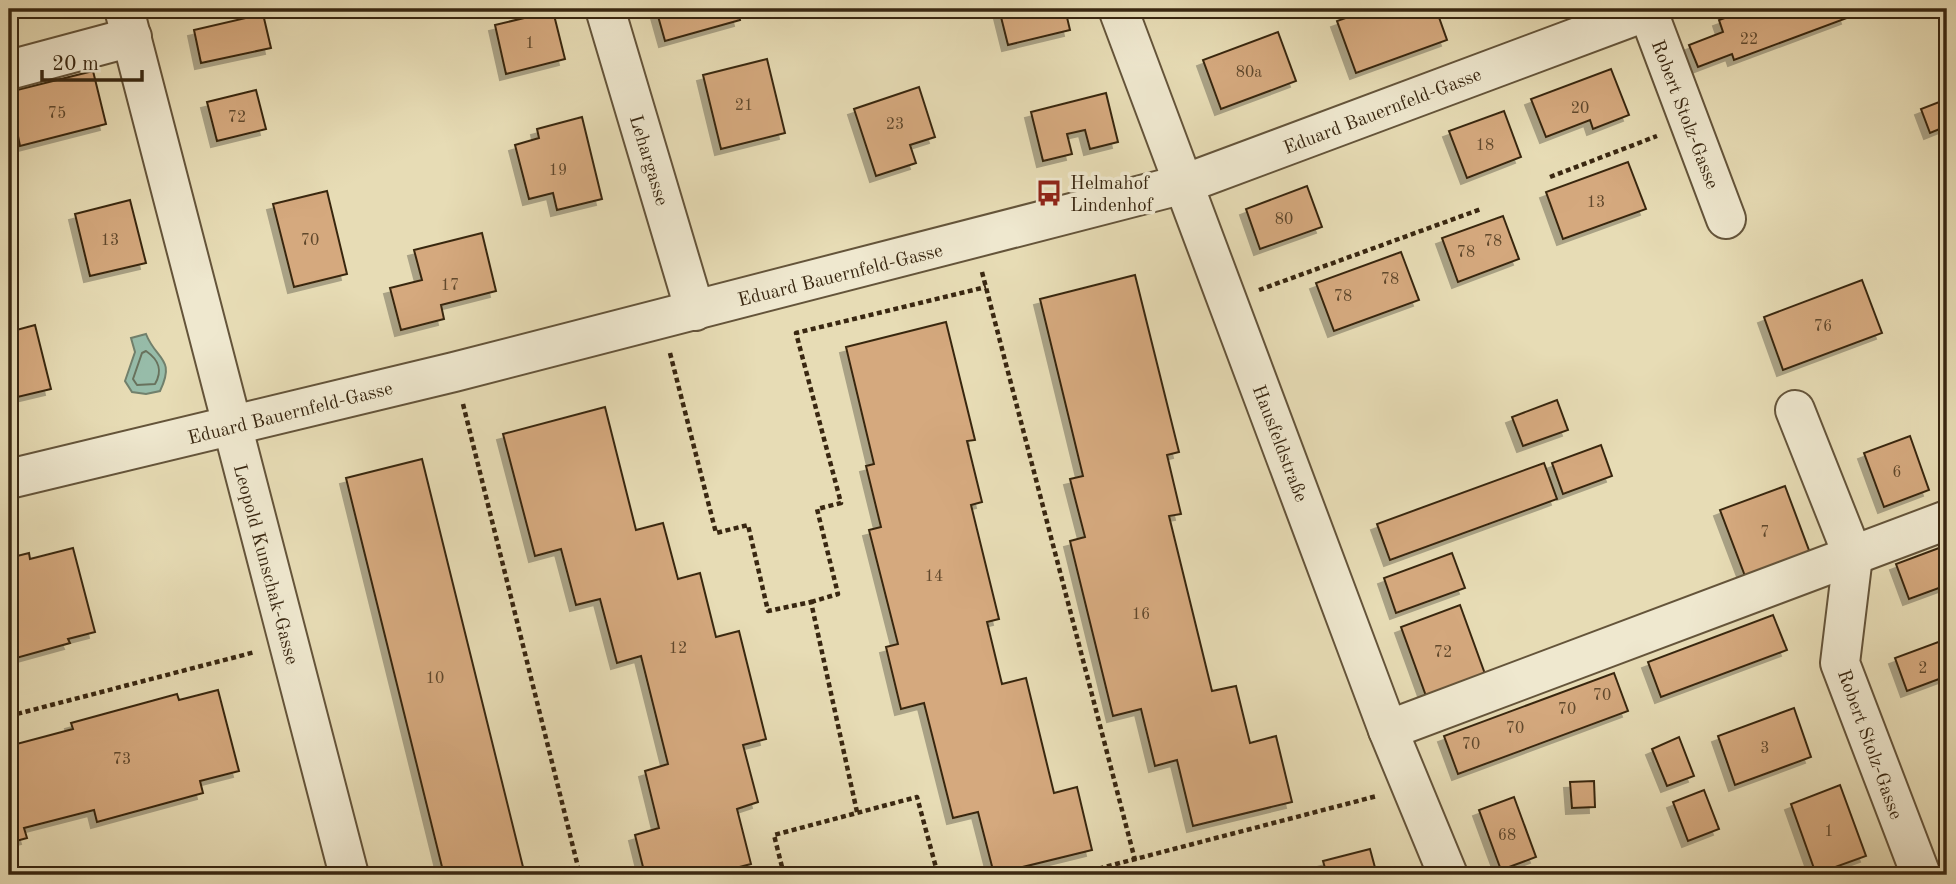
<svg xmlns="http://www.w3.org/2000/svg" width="1956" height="884" font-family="'Old Standard TT',serif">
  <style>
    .water { fill: #97bca9; stroke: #71806c; stroke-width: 2 }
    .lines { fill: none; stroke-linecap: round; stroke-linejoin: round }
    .shore { stroke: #68725d; stroke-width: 2 }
    .building { fill: #d5a97e; stroke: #392711; stroke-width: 2; filter: url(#shadow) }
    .minor-casing { stroke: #64543a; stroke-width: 42 }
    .path { stroke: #392711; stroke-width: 4.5; stroke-dasharray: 5 3.5; stroke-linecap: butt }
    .minor { stroke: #efe8cf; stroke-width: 38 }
    .labels { text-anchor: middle; stroke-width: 7; stroke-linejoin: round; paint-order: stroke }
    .number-label { font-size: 16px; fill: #60482c }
    .street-label { font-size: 19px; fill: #392711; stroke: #efe8cf }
    .poi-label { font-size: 19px; fill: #392711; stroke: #efe8cf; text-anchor: start }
  </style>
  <defs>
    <filter id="shadow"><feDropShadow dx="-6" dy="6" stdDeviation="0" flood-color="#0004"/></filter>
  </defs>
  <rect width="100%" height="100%" fill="#e7dcb5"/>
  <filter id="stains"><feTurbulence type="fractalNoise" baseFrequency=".00286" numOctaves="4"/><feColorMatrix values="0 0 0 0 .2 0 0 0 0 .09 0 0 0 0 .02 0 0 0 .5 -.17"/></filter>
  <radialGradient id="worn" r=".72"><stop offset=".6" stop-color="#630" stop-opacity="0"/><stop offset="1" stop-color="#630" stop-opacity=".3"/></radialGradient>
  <path class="water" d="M146 334C156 360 176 358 160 391L146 394 132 392 125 381 135 352 131 338Z"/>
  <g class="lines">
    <path class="shore" d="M146 351C159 360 163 370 155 384L137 385 133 379 142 353Z"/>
  </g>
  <g class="building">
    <path d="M656 9H737L740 20 665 41Z"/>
    <path d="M999 9H1065L1070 30 1008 45Z"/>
    <path d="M1371 9H1436L1447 40 1356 73 1337 21Z"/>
    <path d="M1750 9H1844L1847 18 1734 60 1732 54 1698 67 1689 45 1723 32 1719 20Z"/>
    <path d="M553 11 565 59 506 74 495 25Z"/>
    <path d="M263 14 271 48 201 63 194 30Z"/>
    <path d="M1278 32 1296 81 1221 109 1203 60Z"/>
    <path d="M767 59 785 133 721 149 703 75Z"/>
    <path d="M1611 69 1629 115 1593 129 1590 120 1546 137 1531 99Z"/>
    <path d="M93 71 106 124 20 146 9 92Z"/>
    <path d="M919 87 935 137 910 145 916 163 876 176 854 109Z"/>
    <path d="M256 90 266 129 217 141 207 102Z"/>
    <path d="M1106 93 1118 142 1090 149 1085 130 1067 134 1072 154 1043 161 1031 112Z"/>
    <path d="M1947 99V126L1930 133 1921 109Z"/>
    <path d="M1504 111 1521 157 1467 178 1449 131Z"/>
    <path d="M582 117 602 199 557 210 553 193 529 199 515 145 539 138 537 129Z"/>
    <path d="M1628 162 1646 209 1563 239 1546 192Z"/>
    <path d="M1307 186 1322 227 1260 249 1246 209Z"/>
    <path d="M327 191 347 274 294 287 273 204Z"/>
    <path d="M130 200 146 263 90 276 75 214Z"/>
    <path d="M1503 216 1519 259 1458 282 1442 238Z"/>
    <path d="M482 233 496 291 441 305 444 319 401 330 390 288 422 280 414 250Z"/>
    <path d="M1401 252 1419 300 1334 331 1316 283Z"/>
    <path d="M1135 275 1179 452 1167 455 1181 514 1169 516 1212 691 1236 686 1250 743 1276 736 1292 802 1193 826 1177 760 1155 766 1141 709 1113 716 1070 541 1085 537 1070 479 1083 476 1040 299Z"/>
    <path d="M1862 280 1882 333 1783 370 1764 317Z"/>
    <path d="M946 322 975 440 967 441 982 502 971 505 999 619 987 622 1002 684 1026 678 1054 793 1077 787 1092 850 994 874 978 812 953 818 924 703 901 709 886 647 898 644 869 530 881 527 866 466 874 464 846 347Z"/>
    <path d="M35 325 51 389 9 399V332Z"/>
    <path d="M1557 400 1568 430 1523 446 1512 417Z"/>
    <path d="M605 407 636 530 663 523 678 579 700 573 716 637 739 631 766 739 743 745 758 802 737 809 751 864 724 871 725 875H645L635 835 659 828 645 771 668 764 641 656 617 663 600 599 576 605 561 549 535 556 503 434Z"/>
    <path d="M1910 436 1929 490 1884 507 1864 453Z"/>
    <path d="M1601 445 1612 476 1563 494 1552 463Z"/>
    <path d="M422 459 525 875H444L346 478Z"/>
    <path d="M1544 463 1557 499 1390 560 1377 524Z"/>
    <path d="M1785 486 1810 553 1745 576 1720 510Z"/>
    <path d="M1947 545V585L1909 599 1896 564Z"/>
    <path d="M73 548 95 632 68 639 70 643 9 660V558L29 553 30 559Z"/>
    <path d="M1452 553 1465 588 1396 613 1384 578Z"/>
    <path d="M1460 605 1485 674 1426 696 1401 627Z"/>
    <path d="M1773 615 1787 650 1661 697 1648 662Z"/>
    <path d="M1941 641 1947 657V676L1907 691 1895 658Z"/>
    <path d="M1614 673 1628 711 1458 774 1444 736Z"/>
    <path d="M218 690 239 771 200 781 203 793 97 822 94 810 24 828 27 838 9 843V746L73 729 71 723 177 694 179 700Z"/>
    <path d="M1794 708 1811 757 1735 785 1718 736Z"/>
    <path d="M1679 737 1694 776 1667 786 1652 749Z"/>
    <path d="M1594 781 1595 807 1572 808 1570 782Z"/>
    <path d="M1840 785 1866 856 1816 874 1791 804Z"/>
    <path d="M1704 790 1719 829 1688 841 1673 802Z"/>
    <path d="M1514 797 1536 857 1501 870 1479 810Z"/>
    <path d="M1370 849 1377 875H1327L1323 861Z"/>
  </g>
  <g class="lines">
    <g class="minor-casing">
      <g id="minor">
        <path d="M124 9 349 875"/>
        <path d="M605 9 695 311"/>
        <path d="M1118 9 1388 730 1448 875"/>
        <path d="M1647 9 1726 219"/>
        <path d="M9 70 132 37"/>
        <path d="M1795 410 1853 556 1840 663 1921 875"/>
        <path d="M9 479 454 372 1184 184 1653 9"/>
        <path d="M1388 730 1947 520"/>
      </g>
    </g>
    <g class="path">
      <path d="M1550 177 1657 136"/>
      <path d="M982 272 1135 860"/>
      <path d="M1259 290 1481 209"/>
      <path d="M670 353 716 533 748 525 768 611 811 602 857 812"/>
      <path d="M463 404 580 875"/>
      <path d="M811 602 838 594 817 509 841 503 796 333 986 287"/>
      <path d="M9 716 255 652"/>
      <path d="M784 875 774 835 917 797 938 875"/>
      <path d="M1074 875 1377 796"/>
    </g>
    <use href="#minor" class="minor"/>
  </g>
  <defs>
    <g id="bus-bare" transform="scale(2.1)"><path d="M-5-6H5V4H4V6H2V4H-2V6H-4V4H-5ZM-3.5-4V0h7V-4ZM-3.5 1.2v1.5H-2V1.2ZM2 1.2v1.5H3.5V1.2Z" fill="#8f2418" stroke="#efe8cf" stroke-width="2.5" paint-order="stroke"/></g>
  </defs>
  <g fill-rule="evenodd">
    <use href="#bus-bare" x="1049" y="193"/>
  </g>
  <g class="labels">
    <g class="number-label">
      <text x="1749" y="44">22</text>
      <text x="530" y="48">1</text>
      <text x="1249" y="77">80a</text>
      <text x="744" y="110">21</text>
      <text x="1580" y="113">20</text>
      <text x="57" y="118">75</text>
      <text x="237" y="122">72</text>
      <text x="895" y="129">23</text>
      <text x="1485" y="150">18</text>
      <text x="558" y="175">19</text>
      <text x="1596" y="207">13</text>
      <text x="1284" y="224">80</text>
      <text x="110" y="245">13</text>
      <text x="310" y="245">70</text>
      <text x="1493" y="246">78</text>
      <text x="1466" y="257">78</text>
      <text x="1390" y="284">78</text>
      <text x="450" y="290">17</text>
      <text x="1343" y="301">78</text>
      <text x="1823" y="331">76</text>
      <text x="1897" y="477">6</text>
      <text x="1765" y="537">7</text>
      <text x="934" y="581">14</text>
      <text x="1141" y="619">16</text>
      <text x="678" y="653">12</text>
      <text x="1443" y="657">72</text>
      <text x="1923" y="673">2</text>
      <text x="435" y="683">10</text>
      <text x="1602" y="700">70</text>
      <text x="1567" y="714">70</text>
      <text x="1515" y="733">70</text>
      <text x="1471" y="749">70</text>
      <text x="1765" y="753">3</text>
      <text x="122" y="764">73</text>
      <text x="1829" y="836">1</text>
      <text x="1507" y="840">68</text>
    </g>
    <g class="street-label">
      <text transform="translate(1382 110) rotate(-21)" y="7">Eduard Bauernfeld-Gasse</text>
      <text transform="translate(1686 114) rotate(69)" y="7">Robert Stolz-Gasse</text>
      <text transform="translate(650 160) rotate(73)" y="7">Lehargasse</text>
      <text transform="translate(840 274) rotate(-14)" y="7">Eduard Bauernfeld-Gasse</text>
      <text transform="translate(290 412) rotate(-14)" y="7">Eduard Bauernfeld-Gasse</text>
      <text transform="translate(1281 443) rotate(69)" y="7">Hausfeldstraße</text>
      <text transform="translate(267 564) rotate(75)" y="7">Leopold Kunschak-Gasse</text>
      <text transform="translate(1871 744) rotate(70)" y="7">Robert Stolz-Gasse</text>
    </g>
    <g class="poi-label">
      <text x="1070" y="189">Helmahof<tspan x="1070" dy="22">Lindenhof</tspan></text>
    </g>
  </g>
  <rect width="1956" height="884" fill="none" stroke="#e7dcb5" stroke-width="35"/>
  <rect x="10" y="10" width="1935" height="863" fill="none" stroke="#392711" stroke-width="3.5"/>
  <rect x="18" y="18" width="1921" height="849" fill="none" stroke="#392711" stroke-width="2"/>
  <path d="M42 70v10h100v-10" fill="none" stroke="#392711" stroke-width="3.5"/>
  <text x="52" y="70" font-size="21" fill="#392711" stroke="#efe8cf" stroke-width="5" paint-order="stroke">20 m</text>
  <rect width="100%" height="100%" filter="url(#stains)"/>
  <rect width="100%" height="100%" fill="url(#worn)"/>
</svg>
